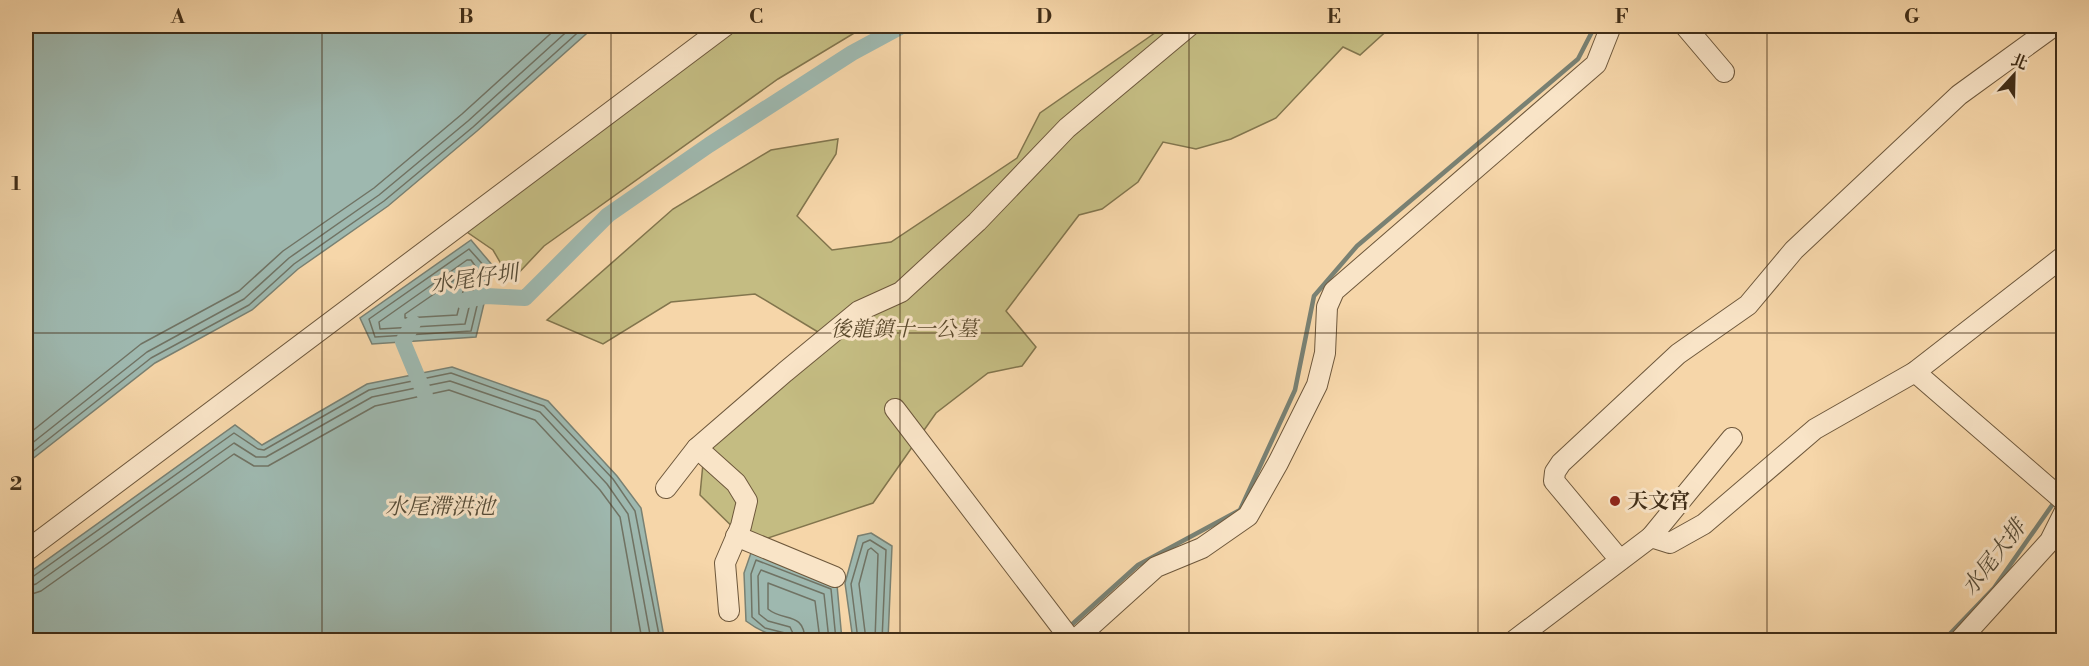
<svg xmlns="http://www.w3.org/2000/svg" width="2089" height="666" font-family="'Libre Bodoni','Noto Serif TC',serif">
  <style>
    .green { fill: #c4bc82; stroke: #82754d; stroke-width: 1.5 }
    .water { fill: #9eb8af; stroke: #798173; stroke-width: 1.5 }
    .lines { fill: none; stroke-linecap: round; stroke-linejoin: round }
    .shore { stroke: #707364; stroke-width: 1.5 }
    .stream { stroke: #798173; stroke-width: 4.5 }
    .canal { stroke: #9eb8af; stroke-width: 16 }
    .minor-casing { stroke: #6e583c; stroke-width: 22 }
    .minor { stroke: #f9e4c7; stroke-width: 20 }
    .grid { fill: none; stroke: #412e18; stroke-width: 1.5; stroke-opacity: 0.55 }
    .poi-dot { fill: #8f2418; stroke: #f9e4c7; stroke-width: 2 }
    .labels { text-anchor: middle; stroke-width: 6; stroke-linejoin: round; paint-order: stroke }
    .park-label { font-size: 21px; font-style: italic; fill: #5b4a2d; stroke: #f9e4c7 }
    .poi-label { font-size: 21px; font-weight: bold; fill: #412e18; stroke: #f9e4c7; text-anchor: start }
    .water-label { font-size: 22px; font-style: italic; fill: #544a36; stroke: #f9e4c7 }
    .neatline { fill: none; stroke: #412e18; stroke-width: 2 }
    .grid-label { font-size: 20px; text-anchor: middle; font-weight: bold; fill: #412e18 }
  </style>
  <rect width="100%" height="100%" fill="#f6d6a9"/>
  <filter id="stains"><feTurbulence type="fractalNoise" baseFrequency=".00333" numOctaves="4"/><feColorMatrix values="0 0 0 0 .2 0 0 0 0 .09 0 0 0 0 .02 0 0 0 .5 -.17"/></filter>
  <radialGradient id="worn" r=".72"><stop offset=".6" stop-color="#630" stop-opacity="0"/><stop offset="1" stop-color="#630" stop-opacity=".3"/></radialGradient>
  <g class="green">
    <path d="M741 26H866L778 79 544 246 511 281 493 250 464 230Z"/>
    <path d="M1165 26H1392L1360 55 1343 47 1276 118 1231 139 1196 149 1163 142 1138 182 1102 209 1079 215 1006 311 1036 347 1022 366 988 373 936 413 873 503 750 544 700 495 705 442 818 332 755 294 671 302 603 344 547 320 673 209 771 150 838 139 836 154 797 216 832 250 891 242 1017 158 1040 113Z"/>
  </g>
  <g class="water">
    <path d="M26 26H595L477 131 388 206 298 269 252 310 155 363 26 464Z"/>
    <path d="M471 240 493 266 476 337 372 344 360 318Z"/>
    <path d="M452 367 548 401 617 476 641 508 664 637 668 640H26V575L235 425 262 445 367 384Z"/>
    <path d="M871 533 892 546 888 640H853L845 583 858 536Z"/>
    <path d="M752 550 837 585 842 640C806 640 776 644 746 621L744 573Z"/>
  </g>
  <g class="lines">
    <g class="shore">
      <path d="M469 249 486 268 471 331 375 337 369 319Z"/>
      <path d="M467 260H471L478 270 465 324 380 329 379 322Z"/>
      <path d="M463 274 467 276 457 315 405 318V314Z"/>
      <path d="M26 436 141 344 239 291 283 251 374 188 462 114 559 26"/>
      <path d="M26 448 147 352 244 299 289 258 379 195 468 121 573 26"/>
      <path d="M26 457 151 358 249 305 294 264 384 201 473 127 585 26"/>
      <path d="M26 579 31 578 234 433 258 449 264 450 369 390 451 373 544 406 613 479 635 511 660 640"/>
      <path d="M26 587 36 584 234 443 256 457H266L372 397 450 381 540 412 607 484 628 514 651 640"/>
      <path d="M26 596 41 591 234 454 254 466H268L375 406 449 390 535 420 600 490 620 517 642 640"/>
      <path d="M788 640 785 633 765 628 752 617 751 574 756 560 831 589 836 640"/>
      <path d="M796 640 790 627 768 621 759 614 758 576 761 570 824 594 829 640"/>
      <path d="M805 640C804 611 783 622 768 609V583L815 601 820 640"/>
      <path d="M858 640 851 584 863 543 870 540 886 550 882 640"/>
      <path d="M866 640 859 584 868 550 871 548 878 554 875 640"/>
    </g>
    <g class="stream">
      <path d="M1068 628 1138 565 1240 510 1295 390 1314 296 1357 246 1578 59 1595 26"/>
      <path d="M1944 640 1994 588 2055 501"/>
    </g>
    <g class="canal">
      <path d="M463 301 486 296 525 298 608 215 709 145 852 53 902 26"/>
      <path d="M413 323 403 342 425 395"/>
    </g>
    <g class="minor-casing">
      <g id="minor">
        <path d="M1685 26 1724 72"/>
        <path d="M1915 372 2064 501"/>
        <path d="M895 409 1071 640"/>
        <path d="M697 448 736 483 747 501 741 526 725 563 729 611"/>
        <path d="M666 488 697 448 785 372 859 311 901 292 977 222 1067 128 1189 26"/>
        <path d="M736 536 835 577"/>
        <path d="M1651 537 1732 438"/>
        <path d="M26 551 725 26"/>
        <path d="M1620 560 1554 481 1555 472 1561 463 1678 354 1748 305 1794 250 1959 95 2054 26"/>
        <path d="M1075 640 1156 567 1202 548 1248 516 1278 463 1317 385 1325 353 1327 307 1334 291 1596 64 1611 26"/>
        <path d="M1515 640 1651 537 1670 543 1704 524 1815 429 1915 372 2064 256"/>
        <path d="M1960 640 2050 541 2064 513"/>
      </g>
    </g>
    <use href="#minor" class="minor"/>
  </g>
  <path class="grid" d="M322 26V640M611 26V640M900 26V640M1189 26V640M1478 26V640M1767 26V640M26 333H2064"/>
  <circle class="poi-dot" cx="1615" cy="501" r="6"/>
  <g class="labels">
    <g class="park-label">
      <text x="904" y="336">後龍鎮十一公墓</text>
    </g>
    <g class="poi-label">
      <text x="1627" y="508">天文宮</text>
    </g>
    <g class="water-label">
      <text transform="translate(474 278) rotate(-8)" y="8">水尾仔圳</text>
      <text x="440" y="514">水尾滯洪池</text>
      <text transform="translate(1993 557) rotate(-52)" y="8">水尾大排</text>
    </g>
  </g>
  <rect width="2089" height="666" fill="none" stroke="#f6d6a9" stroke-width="66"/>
  <g transform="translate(2014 75) rotate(22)" stroke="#f9e4c7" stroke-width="4.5" paint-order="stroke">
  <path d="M0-4.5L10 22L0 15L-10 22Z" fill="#412e18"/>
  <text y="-9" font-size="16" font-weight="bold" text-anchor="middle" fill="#412e18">北</text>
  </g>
  <rect x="33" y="33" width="2023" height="600" class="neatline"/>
  <g class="grid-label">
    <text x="178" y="23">A</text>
    <text x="466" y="23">B</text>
    <text x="756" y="23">C</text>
    <text x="1044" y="23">D</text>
    <text x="1334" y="23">E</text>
    <text x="1622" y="23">F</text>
    <text x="1912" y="23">G</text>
    <text x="16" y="190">1</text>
    <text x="16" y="490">2</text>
  </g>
  <rect width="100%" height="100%" filter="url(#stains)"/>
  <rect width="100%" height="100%" fill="url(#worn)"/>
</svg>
